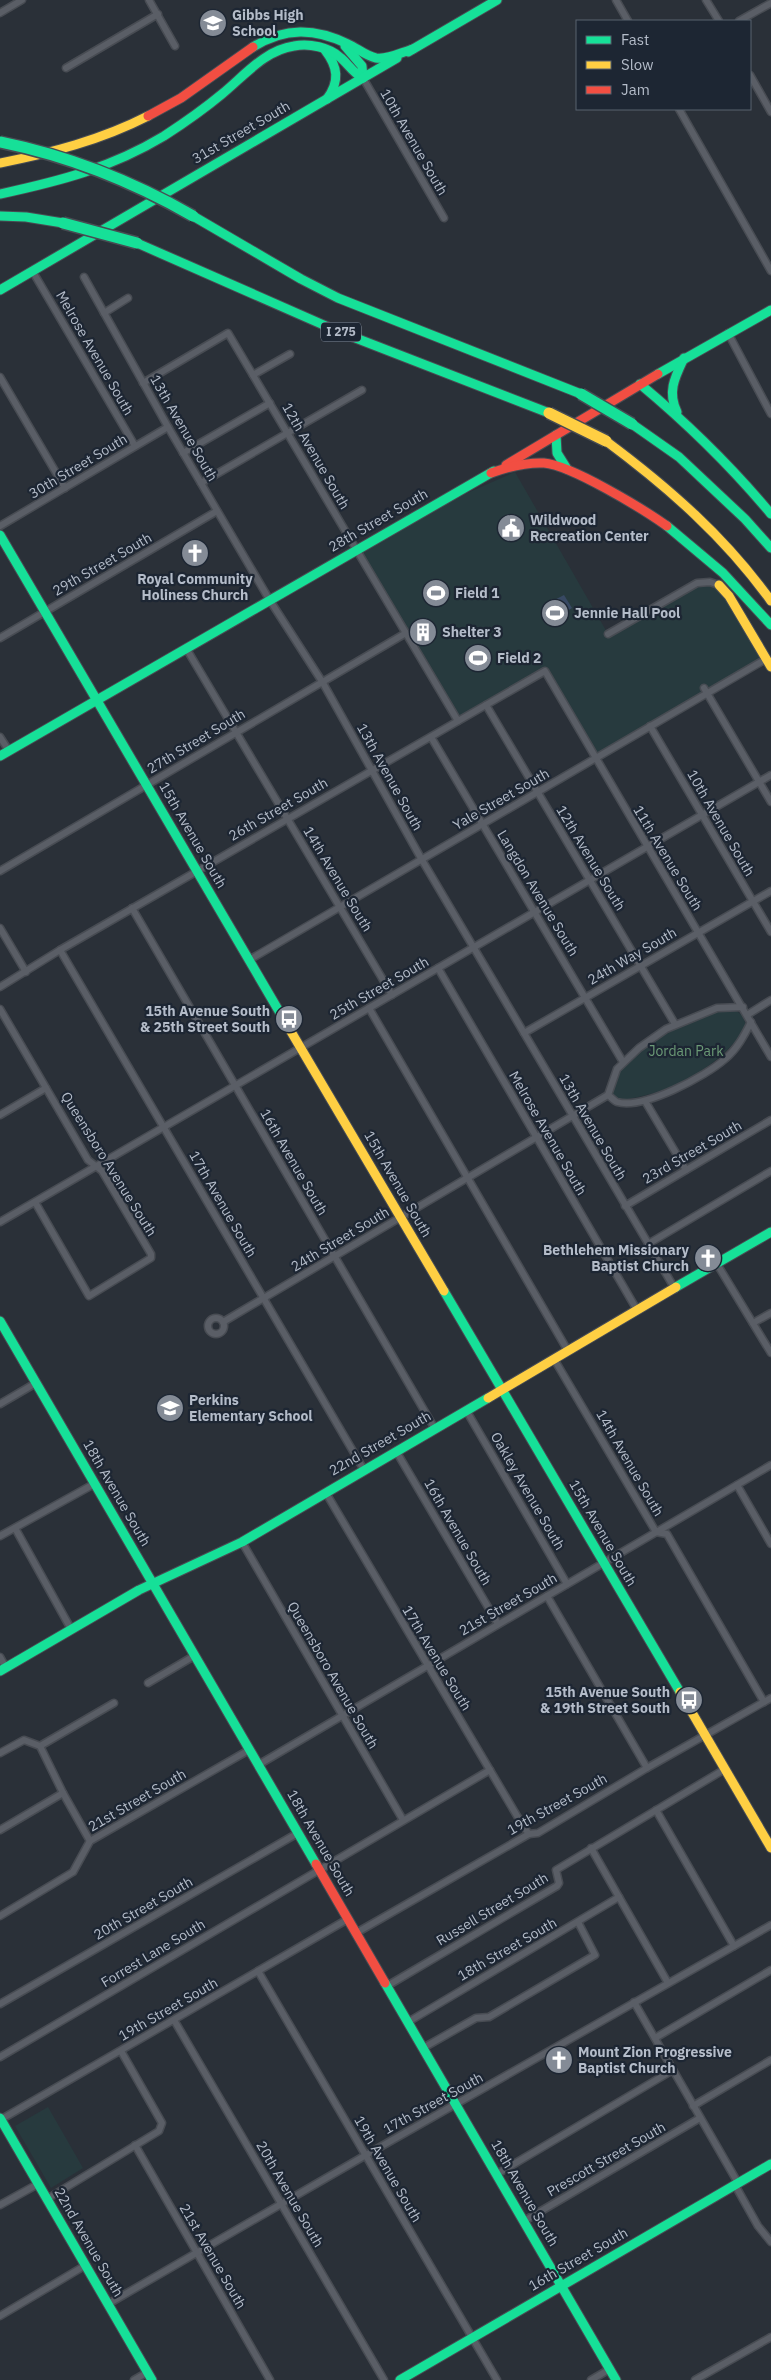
<svg xmlns="http://www.w3.org/2000/svg" width="771" height="2380" font-family="'IBM Plex Sans',sans-serif">
  <style>
    .green { fill: #273a3e }
    .water { fill: #384963 }
    .lines { fill: none; stroke-linecap: round; stroke-linejoin: round }
    .street-casing { stroke: #484c53; stroke-width: 9 }
    .fast-casing { stroke: #484c53; stroke-width: 11 }
    .slow-casing { stroke: #484c53; stroke-width: 11 }
    .jam-casing { stroke: #484c53; stroke-width: 11 }
    .street { stroke: #5a5e66; stroke-width: 6 }
    .fast { stroke: #16e098; stroke-width: 9 }
    .slow { stroke: #ffcf43; stroke-width: 9 }
    .jam { stroke: #f24e42; stroke-width: 9 }
    .fast-bridge-casing { stroke: #474c53; stroke-width: 14; stroke-linecap: butt }
    .slow-bridge-casing { stroke: #474c53; stroke-width: 14; stroke-linecap: butt }
    .fast-bridge { stroke: #16e098; stroke-width: 11 }
    .slow-bridge { stroke: #ffcf43; stroke-width: 11 }
    .labels { text-anchor: middle; stroke-width: 4.5; stroke-linejoin: round; paint-order: stroke }
    .shield { fill: #1d2633; stroke: #878f9c; stroke-width: 1 }
    .shield-label { font-size: 12px; font-weight: bold; fill: #b4bcc9 }
    .poi-label { font-size: 14px; font-weight: bold; fill: #b4bcc9; stroke: #1d2633; text-anchor: start }
    .street-label { font-size: 14px; fill: #b4bcc9; stroke: #1d2633 }
    .park-label { font-size: 14px; fill: #6b9a76; stroke: #1d2633 }
  </style>
  <rect width="100%" height="100%" fill="#2a3038"/>
  <g class="green">
    <path d="M515 472 608 634 697 583 719 585 766 659 595 758 545 671 458 721 359 550 445 499 458 497Z"/>
    <path d="M730 1009C741 1012 744 1016 746 1027 720 1068 666 1096 618 1100L610 1092C611 1087 612 1081 615 1077 631 1047 698 1015 730 1009Z"/>
    <path d="M48 2107 83 2168 51 2188 15 2126Z"/>
  </g>
  <path class="water" d="M564 595 572 608 551 621 543 606Z"/>
  <g class="lines">
    <g class="street-casing">
      <g id="street">
        <path d="M149 0 175 46"/>
        <path d="M616 0 628 21"/>
        <path d="M706 0 719 21"/>
        <path d="M0 13 22 0"/>
        <path d="M739 21 771 3"/>
        <path d="M66 68 158 14"/>
        <path d="M750 75 771 112"/>
        <path d="M363 78 444 218"/>
        <path d="M679 109 771 271"/>
        <path d="M33 272 135 446"/>
        <path d="M84 277 168 427 269 599 323 683 422 860 675 1289"/>
        <path d="M104 313 128 298"/>
        <path d="M728 333 771 414"/>
        <path d="M253 375 290 354"/>
        <path d="M0 377 65 488"/>
        <path d="M143 383 228 333 458 721"/>
        <path d="M183 453 270 403"/>
        <path d="M201 483 362 390"/>
        <path d="M0 526 168 427"/>
        <path d="M608 634 697 583 710 582 719 585"/>
        <path d="M0 638 217 511"/>
        <path d="M186 648 392 995"/>
        <path d="M704 688 771 802"/>
        <path d="M486 705 675 1024"/>
        <path d="M650 726 771 932"/>
        <path d="M0 737 9 751"/>
        <path d="M431 737 623 1062"/>
        <path d="M0 871 406 633"/>
        <path d="M132 908 435 1429"/>
        <path d="M0 928 26 972"/>
        <path d="M60 950 364 1470"/>
        <path d="M249 960 766 659"/>
        <path d="M438 968 637 1310"/>
        <path d="M0 987 60 950 545 671 771 1057"/>
        <path d="M369 1008 568 1351"/>
        <path d="M0 1009 88 1160 102 1171 151 1254V1258L89 1296 35 1202"/>
        <path d="M747 1015 771 1000"/>
        <path d="M524 1033 771 891"/>
        <path d="M608 1095C611 1097 614 1101 617 1102 643 1110 706 1076 725 1059 737 1049 744 1036 751 1022"/>
        <path d="M645 1101 686 1170"/>
        <path d="M0 1115 46 1088"/>
        <path d="M625 1206 771 1120"/>
        <path d="M0 1222 771 775"/>
        <path d="M648 1244 771 1171"/>
        <path d="M717 1264 771 1353"/>
        <circle cx="216" cy="1326" r="8"/>
        <path d="M223 1322 608 1095 617 1069 639 1048 666 1029 717 1008 743 1007"/>
        <path d="M753 1323 771 1313"/>
        <path d="M554 1359 656 1532 667 1534 764 1702"/>
        <path d="M0 1404 36 1383"/>
        <path d="M466 1410 567 1584"/>
        <path d="M396 1451 498 1624"/>
        <path d="M737 1485 771 1544"/>
        <path d="M326 1493 523 1826 529 1834"/>
        <path d="M15 1528 71 1629"/>
        <path d="M0 1536 94 1484"/>
        <path d="M242 1542 403 1820"/>
        <path d="M547 1596 647 1768"/>
        <path d="M0 1657 6 1668"/>
        <path d="M148 1683 194 1656"/>
        <path d="M40 1746 114 1703"/>
        <path d="M0 1753 24 1740 40 1746 63 1793 90 1841"/>
        <path d="M258 1765 771 1465"/>
        <path d="M656 1810 734 1946"/>
        <path d="M0 1830 63 1793"/>
        <path d="M591 1848 668 1983"/>
        <path d="M0 1916 73 1872 90 1841 249 1750"/>
        <path d="M356 1933 529 1834 538 1833 647 1768 771 1698"/>
        <path d="M258 1971 497 2380"/>
        <path d="M387 1986 557 1886 559 1883 556 1870 725 1769"/>
        <path d="M634 2002 738 2183"/>
        <path d="M0 2004 298 1833"/>
        <path d="M174 2020 384 2380"/>
        <path d="M408 2022 619 1897"/>
        <path d="M655 2038 771 1970"/>
        <path d="M423 2048 476 2018 489 2017 595 1955 578 1922"/>
        <path d="M0 2057 490 1770"/>
        <path d="M693 2106 771 2060"/>
        <path d="M0 2120 348 1919"/>
        <path d="M135 2145 270 2380"/>
        <path d="M497 2174 673 2070"/>
        <path d="M735 2185 758 2226 771 2242"/>
        <path d="M47 2199 159 2131 162 2123 121 2051"/>
        <path d="M0 2205 38 2184"/>
        <path d="M524 2221 700 2118"/>
        <path d="M108 2304 366 2155 771 1925"/>
        <path d="M0 2316 86 2265"/>
        <path d="M134 2380 148 2372"/>
        <path d="M591 2380 610 2369"/>
        <path d="M695 2380 771 2337"/>
      </g>
    </g>
    <g class="fast-casing">
      <g id="fast">
        <path d="M345 46 362 66 363 78"/>
        <path d="M253 47C285 27 315 28 348 44 357 48 366 56 376 58 388 60 402 52 413 49"/>
        <path d="M325 50C338 67 340 81 327 99"/>
        <path d="M408 52 497 0"/>
        <path d="M0 194C60 181 111 168 164 136 184 123 204 109 222 94 244 76 265 50 294 46 309 43 329 47 341 58 349 65 353 73 363 78"/>
        <path d="M0 216 26 217 63 223"/>
        <path d="M193 216 301 279 338 298 581 394"/>
        <path d="M137 243 335 330 549 413"/>
        <path d="M0 290 397 58"/>
        <path d="M658 374 771 310"/>
        <path d="M640 384C688 424 731 466 771 514"/>
        <path d="M677 412C667 392 675 377 684 358"/>
        <path d="M632 424 679 457 745 519 771 548"/>
        <path d="M556 435 557 453 567 469"/>
        <path d="M667 526 723 573 771 625"/>
        <path d="M0 535 283 1018"/>
        <path d="M0 756 494 471"/>
        <path d="M676 1287 771 1232"/>
        <path d="M444 1291 680 1692"/>
        <path d="M0 1321 316 1864"/>
        <path d="M0 1671 139 1590 242 1542 488 1398"/>
        <path d="M385 1983 616 2380"/>
        <path d="M0 2118 152 2380"/>
        <path d="M400 2380 771 2164"/>
      </g>
    </g>
    <g class="slow-casing">
      <g id="slow">
        <path d="M0 163C51 153 101 140 148 116"/>
        <path d="M606 441C669 488 725 537 771 601"/>
        <path d="M719 585 729 596 771 667"/>
        <path d="M283 1018 444 1291"/>
        <path d="M488 1398 676 1287"/>
        <path d="M680 1692 771 1848"/>
      </g>
    </g>
    <g class="jam-casing">
      <g id="jam">
        <path d="M148 116 181 98 253 47"/>
        <path d="M506 465 658 374"/>
        <path d="M491 473C508 467 526 462 544 463 571 465 643 509 667 526"/>
        <path d="M316 1864 385 1983"/>
      </g>
    </g>
    <use href="#street" class="street"/>
    <use href="#fast" class="fast"/>
    <use href="#slow" class="slow"/>
    <use href="#jam" class="jam"/>
    <g class="fast-bridge-casing">
      <g id="fast-bridge">
        <path d="M0 142C69 156 132 181 193 216"/>
        <path d="M63 223 137 243"/>
        <path d="M581 394 632 424"/>
      </g>
    </g>
    <g class="slow-bridge-casing">
      <path id="slow-bridge" d="M549 413 606 441"/>
    </g>
    <use href="#fast-bridge" class="fast-bridge"/>
    <use href="#slow-bridge" class="slow-bridge"/>
  </g>
  <defs>
    <g id="school-disc" transform="scale(1.4375)"><circle r="9.5" fill="#848b96" stroke="#1d2633"/><path d="M0-5L7-2L0 1L-7-2ZM-4 1L0 2.5L4 1V4Q0 6-4 4Z" fill="#fff"/></g>
    <g id="civic-disc" transform="scale(1.4375)"><circle r="9.5" fill="#848b96" stroke="#1d2633"/><path d="M-.6-6.5H3V-4.5H.6V-3L4-1V1h2V6H-6V1h2V-1L-.6-3ZM-1.2 2.5V6h2.4V2.5Z" fill="#fff"/></g>
    <g id="church-disc" transform="scale(1.4375)"><circle r="9.5" fill="#848b96" stroke="#1d2633"/><path d="M-1.2-6h2.4v3.5h3.3v2.4h-3.3V6h-2.4V-.1h-3.3v-2.4h3.3Z" fill="#fff"/></g>
    <g id="stadium-disc" transform="scale(1.4375)"><circle r="9.5" fill="#848b96" stroke="#1d2633"/><path d="M0-5a6.5 5 0 1 0 0 10a6.5 5 0 1 0 0-10ZM-3.5-1.8h7v3.6h-7Z" fill="#fff"/></g>
    <g id="building-disc" transform="scale(1.4375)"><circle r="9.5" fill="#848b96" stroke="#1d2633"/><path d="M-4-6H4V6H1V3H-1V6H-4ZM-2.5-4.3h1.7v1.8h-1.7ZM.8-4.3h1.7v1.8H.8ZM-2.5-1h1.7V.8h-1.7ZM.8-1h1.7V.8H.8Z" fill="#fff"/></g>
    <g id="bus-disc" transform="scale(1.4375)"><circle r="9.5" fill="#848b96" stroke="#1d2633"/><path d="M-5-6H5V4H4V6H2V4H-2V6H-4V4H-5ZM-3.5-4V0h7V-4ZM-3.5 1.2v1.5H-2V1.2ZM2 1.2v1.5H3.5V1.2Z" fill="#fff"/></g>
  </defs>
  <g fill-rule="evenodd">
    <use href="#school-disc" x="213" y="23"/>
    <use href="#civic-disc" x="511" y="528"/>
    <use href="#church-disc" x="195" y="553"/>
    <use href="#stadium-disc" x="436" y="593"/>
    <use href="#stadium-disc" x="555" y="613"/>
    <use href="#building-disc" x="423" y="632"/>
    <use href="#stadium-disc" x="478" y="658"/>
    <use href="#bus-disc" x="289" y="1019"/>
    <use href="#church-disc" x="708" y="1258"/>
    <use href="#school-disc" x="170" y="1408"/>
    <use href="#bus-disc" x="689" y="1700"/>
    <use href="#church-disc" x="559" y="2060"/>
  </g>
  <g class="labels">
    <rect class="shield" x="321" y="322.5" width="40" height="19" rx="4"/>
    <g class="shield-label">
      <text x="341" y="336">I 275</text>
    </g>
    <g class="poi-label">
      <text x="232" y="20">Gibbs High<tspan x="232" dy="16">School</tspan></text>
      <text x="530" y="525">Wildwood<tspan x="530" dy="16">Recreation Center</tspan></text>
      <text x="195" y="584" text-anchor="middle">Royal Community<tspan x="195" dy="16">Holiness Church</tspan></text>
      <text x="455" y="598">Field 1</text>
      <text x="574" y="618">Jennie Hall Pool</text>
      <text x="442" y="637">Shelter 3</text>
      <text x="497" y="663">Field 2</text>
      <text x="270" y="1016" text-anchor="end">15th Avenue South<tspan x="270" dy="16">&amp; 25th Street South</tspan></text>
      <text x="689" y="1255" text-anchor="end">Bethlehem Missionary<tspan x="689" dy="16">Baptist Church</tspan></text>
      <text x="189" y="1405">Perkins<tspan x="189" dy="16">Elementary School</tspan></text>
      <text x="670" y="1697" text-anchor="end">15th Avenue South<tspan x="670" dy="16">&amp; 19th Street South</tspan></text>
      <text x="578" y="2057">Mount Zion Progressive<tspan x="578" dy="16">Baptist Church</tspan></text>
    </g>
    <g class="street-label">
      <text transform="translate(241 132) rotate(-30)" y="5">31st Street South</text>
      <text transform="translate(414 142) rotate(60)" y="5">10th Avenue South</text>
      <text transform="translate(95 353) rotate(60)" y="5">Melrose Avenue South</text>
      <text transform="translate(184 428) rotate(60)" y="5">13th Avenue South</text>
      <text transform="translate(316 456) rotate(60)" y="5">12th Avenue South</text>
      <text transform="translate(78 466) rotate(-31)" y="5">30th Street South</text>
      <text transform="translate(378 520) rotate(-30)" y="5">28th Street South</text>
      <text transform="translate(102 564) rotate(-30)" y="5">29th Street South</text>
      <text transform="translate(196 741) rotate(-31)" y="5">27th Street South</text>
      <text transform="translate(390 777) rotate(61)" y="5">13th Avenue South</text>
      <text transform="translate(501 799) rotate(-30)" y="5">Yale Street South</text>
      <text transform="translate(278 809) rotate(-30)" y="5">26th Street South</text>
      <text transform="translate(721 823) rotate(60)" y="5">10th Avenue South</text>
      <text transform="translate(193 835) rotate(60)" y="5">15th Avenue South</text>
      <text transform="translate(591 858) rotate(59)" y="5">12th Avenue South</text>
      <text transform="translate(668 858) rotate(59)" y="5">11th Avenue South</text>
      <text transform="translate(338 879) rotate(59)" y="5">14th Avenue South</text>
      <text transform="translate(538 893) rotate(59)" y="5">Langdon Avenue South</text>
      <text transform="translate(632 956) rotate(-30)" y="5">24th Way South</text>
      <text transform="translate(379 988) rotate(-30)" y="5">25th Street South</text>
      <text transform="translate(593 1127) rotate(60)" y="5">13th Avenue South</text>
      <text transform="translate(548 1133) rotate(60)" y="5">Melrose Avenue South</text>
      <text transform="translate(692 1152) rotate(-30)" y="5">23rd Street South</text>
      <text transform="translate(294 1162) rotate(60)" y="5">16th Avenue South</text>
      <text transform="translate(109 1164) rotate(58)" y="5">Queensboro Avenue South</text>
      <text transform="translate(398 1184) rotate(60)" y="5">15th Avenue South</text>
      <text transform="translate(223 1204) rotate(60)" y="5">17th Avenue South</text>
      <text transform="translate(340 1239) rotate(-31)" y="5">24th Street South</text>
      <text transform="translate(380 1443) rotate(-30)" y="5">22nd Street South</text>
      <text transform="translate(630 1463) rotate(60)" y="5">14th Avenue South</text>
      <text transform="translate(528 1491) rotate(60)" y="5">Oakley Avenue South</text>
      <text transform="translate(117 1493) rotate(60)" y="5">18th Avenue South</text>
      <text transform="translate(458 1532) rotate(60)" y="5">16th Avenue South</text>
      <text transform="translate(603 1533) rotate(60)" y="5">15th Avenue South</text>
      <text transform="translate(508 1604) rotate(-30)" y="5">21st Street South</text>
      <text transform="translate(437 1658) rotate(59)" y="5">17th Avenue South</text>
      <text transform="translate(333 1675) rotate(60)" y="5">Queensboro Avenue South</text>
      <text transform="translate(137 1800) rotate(-30)" y="5">21st Street South</text>
      <text transform="translate(557 1804) rotate(-29)" y="5">19th Street South</text>
      <text transform="translate(321 1843) rotate(60)" y="5">18th Avenue South</text>
      <text transform="translate(143 1908) rotate(-30)" y="5">20th Street South</text>
      <text transform="translate(492 1909) rotate(-31)" y="5">Russell Street South</text>
      <text transform="translate(507 1949) rotate(-30)" y="5">18th Street South</text>
      <text transform="translate(153 1953) rotate(-31)" y="5">Forrest Lane South</text>
      <text transform="translate(168 2009) rotate(-30)" y="5">19th Street South</text>
      <text transform="translate(433 2103) rotate(-29)" y="5">17th Street South</text>
      <text transform="translate(606 2159) rotate(-30)" y="5">Prescott Street South</text>
      <text transform="translate(388 2169) rotate(60)" y="5">19th Avenue South</text>
      <text transform="translate(525 2193) rotate(60)" y="5">18th Avenue South</text>
      <text transform="translate(290 2194) rotate(60)" y="5">20th Avenue South</text>
      <text transform="translate(89 2242) rotate(60)" y="5">22nd Avenue South</text>
      <text transform="translate(213 2256) rotate(60)" y="5">21st Avenue South</text>
      <text transform="translate(578 2259) rotate(-30)" y="5">16th Street South</text>
    </g>
    <g class="park-label">
      <text x="686" y="1056">Jordan Park</text>
    </g>
  </g>
  <rect x="576" y="20" width="175" height="90" fill="#1d2633" stroke="#59626f"/>
  <rect x="586" y="36" width="25" height="8" fill="#16e098" stroke="#59626f"/>
  <text x="621" y="45" font-size="15" fill="#b4bcc9">Fast</text>
  <rect x="586" y="61" width="25" height="8" fill="#ffcf43" stroke="#59626f"/>
  <text x="621" y="70" font-size="15" fill="#b4bcc9">Slow</text>
  <rect x="586" y="86" width="25" height="8" fill="#f24e42" stroke="#59626f"/>
  <text x="621" y="95" font-size="15" fill="#b4bcc9">Jam</text>
</svg>
